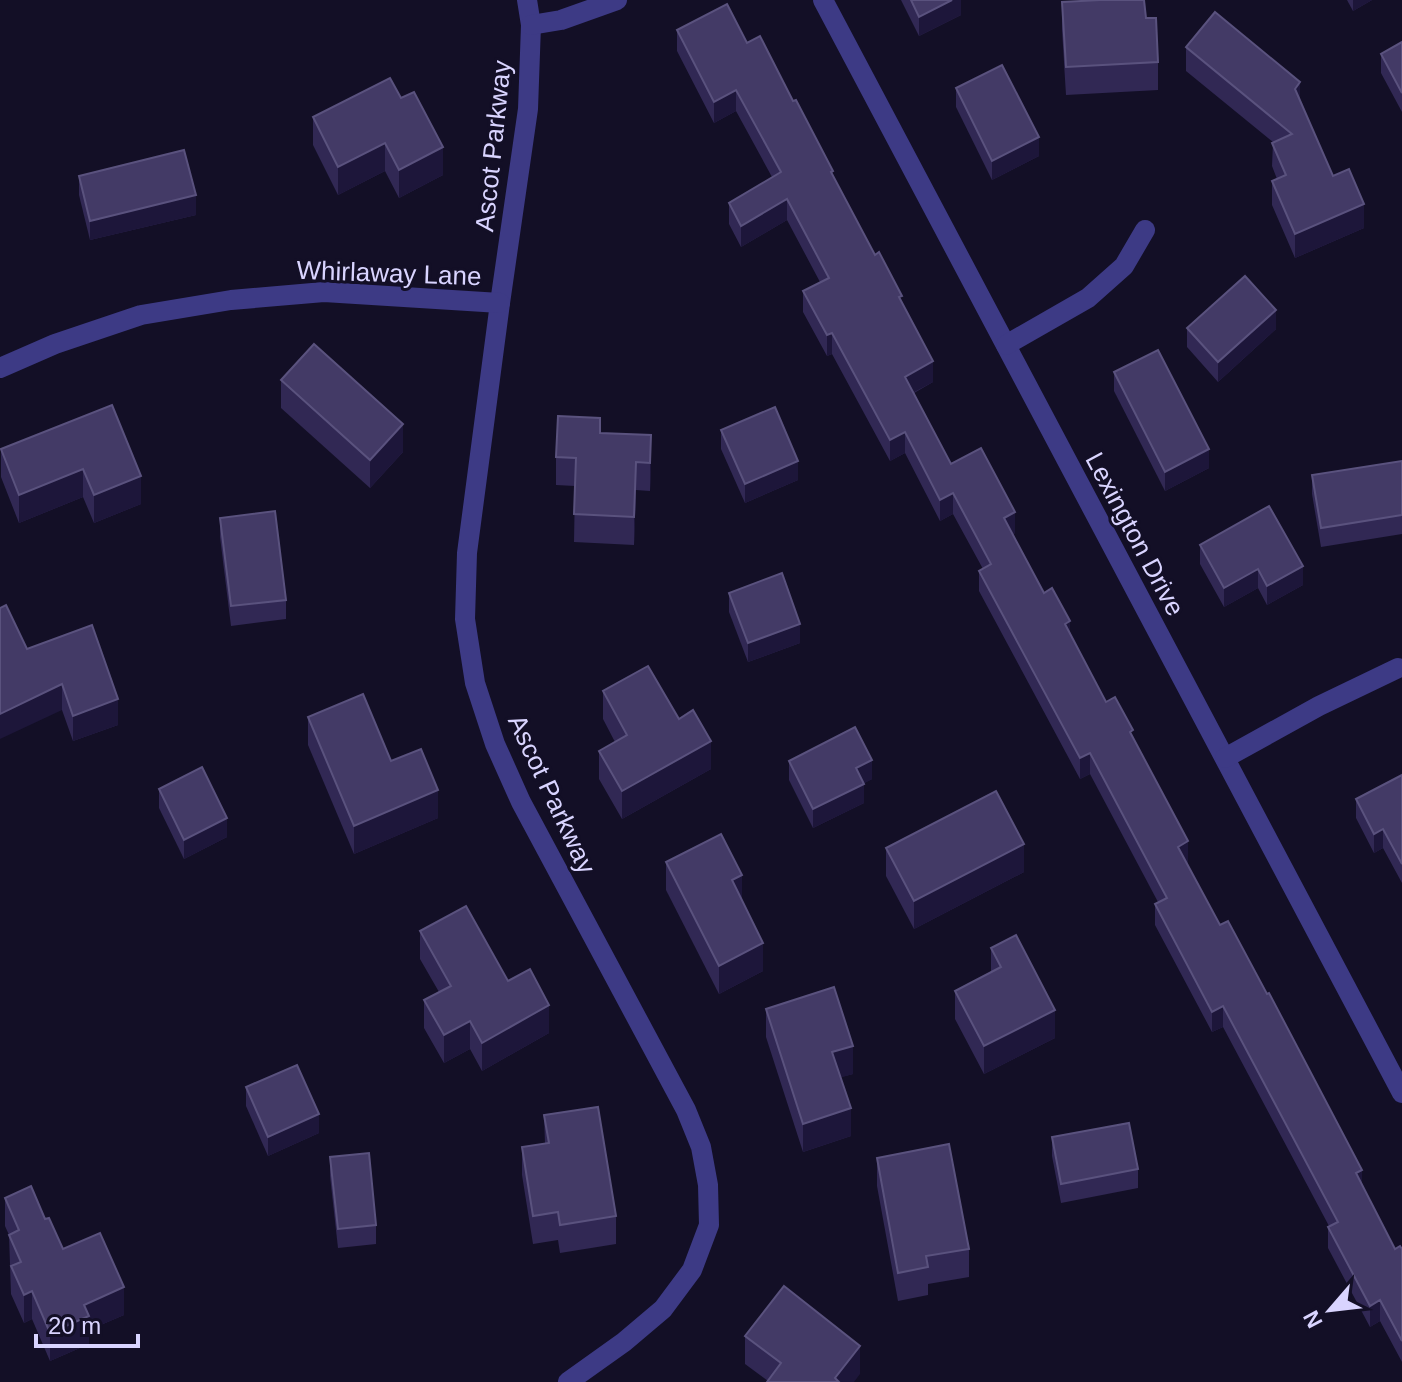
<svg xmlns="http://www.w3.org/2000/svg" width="1402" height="1382" font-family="Helvetica,sans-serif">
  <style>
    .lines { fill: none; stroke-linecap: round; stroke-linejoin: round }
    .minor { stroke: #3d3a85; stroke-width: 20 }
    .wall { fill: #312854 }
    .shaded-wall { fill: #1d163a }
    .building { fill: #433a66; stroke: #5a527e; stroke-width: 2 }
    .labels { text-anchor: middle; stroke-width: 6; stroke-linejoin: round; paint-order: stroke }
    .street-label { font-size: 26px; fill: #d9d4ff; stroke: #130f26 }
  </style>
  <rect width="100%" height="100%" fill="#130f26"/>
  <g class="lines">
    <g class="minor">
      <path d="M527 0 531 25 528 109 500 303 467 553 465 619 475 683 495 744 521 802 686 1110 701 1147 708 1185 709 1225 692 1270 663 1309 624 1342 568 1382"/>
      <path d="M823 0 1402 1093"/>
      <path d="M531 25 561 20 617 0"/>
      <path d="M1006 345 1088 298 1124 266 1145 230"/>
      <path d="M0 368 55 344 141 315 231 300 324 292 500 303"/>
      <path d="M1225 758 1319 706 1398 668"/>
    </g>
  </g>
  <g class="wall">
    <path d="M901 0H961V15L919 36Z"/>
    <path d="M1347 0H1372L1353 11Z"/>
    <path d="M1062 2 1146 18 1158 62V90L1066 95 1062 30Z"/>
    <path d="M677 30 747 43 833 177 875 255 902 303 933 382 914 393 951 464 1015 533 1013 534 1044 593 1070 634 1106 702 1133 738 1188 862 1186 863 1362 1186 1395 1249H1402V1362L1380 1321 1370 1327 1328 1248V1227L1329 1226 1223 1027 1212 1032 1155 925V904L1158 902 1090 774 1080 779 979 591V571L983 569 953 514 940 521 905 453 890 461 832 354 827 356 803 312V291L820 282 787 220 741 247 729 224V203L772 177 736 111 714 123 677 51Z"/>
    <path d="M1402 42V112L1381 73V54Z"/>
    <path d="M1186 47 1300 102 1333 176 1364 228 1295 258 1272 205V181L1277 179 1272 166 1273 142 1186 71Z"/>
    <path d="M956 88 1039 156 992 180 956 107Z"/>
    <path d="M401 98 443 175 399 198 385 171 338 195 313 145V117Z"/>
    <path d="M79 176 196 215 90 240 79 195Z"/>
    <path d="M1187 328 1276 329 1218 382 1187 347Z"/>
    <path d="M1114 372 1209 468 1165 491 1114 391Z"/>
    <path d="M281 380 403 452 370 488 281 408Z"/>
    <path d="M721 430 798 480 745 503 721 449Z"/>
    <path d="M600 433 651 463 650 491 636 490 634 545 574 542 575 486 556 485V457Z"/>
    <path d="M1 449 141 476V504L94 523 83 497 19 523 1 477Z"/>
    <path d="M1402 461V534L1321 547 1312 494V475Z"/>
    <path d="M220 518 286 600V619L231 626 220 537Z"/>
    <path d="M1200 545 1303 585 1267 605 1258 588 1224 607 1200 564Z"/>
    <path d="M729 593 800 643 748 662 729 612Z"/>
    <path d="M27 649 118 725 73 741 62 710Z"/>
    <path d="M603 691 679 719 711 769 622 819 599 779V751L615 742 603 719Z"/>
    <path d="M308 717 391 761 438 818 354 854 308 745Z"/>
    <path d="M789 761 872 779 864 783V803L813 828 789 780Z"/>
    <path d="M1402 775V883L1383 848 1374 853 1356 818V799Z"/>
    <path d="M159 789 227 837 184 859 159 808Z"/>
    <path d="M886 848 1024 872 914 929 886 876Z"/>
    <path d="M666 862 742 900 763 971 719 994 666 890Z"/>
    <path d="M420 931 508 981 549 1033 482 1071 470 1049 444 1063 424 1028V1000L439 992 420 959Z"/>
    <path d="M991 948 1055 1038 984 1074 955 1019V991L991 972Z"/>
    <path d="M766 1009 853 1074 841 1077 851 1136 803 1152 766 1037Z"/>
    <path d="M246 1087 319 1133 268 1156 246 1106Z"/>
    <path d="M544 1115 616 1216V1244L560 1253 558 1240 533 1244 522 1175V1147L545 1144Z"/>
    <path d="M1052 1137 1138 1169V1188L1061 1203 1052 1156Z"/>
    <path d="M330 1157 376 1225V1244L338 1248 330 1176Z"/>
    <path d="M877 1158 969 1249V1277L928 1284V1295L898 1301 877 1186Z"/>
    <path d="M5 1198 45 1219 63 1249 124 1315 89 1330V1344L50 1361 32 1319 24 1323 11 1294 9 1235 5 1226Z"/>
    <path d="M745 1336 860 1374 768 1381 745 1364Z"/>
  </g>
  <g class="shaded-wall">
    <path d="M952 0H961V15L919 36V17Z"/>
    <path d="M1353 0H1372L1353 11Z"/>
    <path d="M1300 82V105L1295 89Z"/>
    <path d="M736 90V111L714 123V102Z"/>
    <path d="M1039 137V156L992 180V161Z"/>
    <path d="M385 143V171L338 195V167Z"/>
    <path d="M443 147V175L399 198V170Z"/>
    <path d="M196 195V215L90 240V221Z"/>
    <path d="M787 199V220L741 247V226Z"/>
    <path d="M1364 204V228L1295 258V234Z"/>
    <path d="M1276 310V329L1218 382V362Z"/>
    <path d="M832 333V354L827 356V335Z"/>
    <path d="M933 361V382L905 397V377Z"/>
    <path d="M403 424V452L370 488V460Z"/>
    <path d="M905 432V453L890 461V440Z"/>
    <path d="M651 435V463L650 491V463Z"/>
    <path d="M1209 449V468L1165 491V472Z"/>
    <path d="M798 461V480L745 503V484Z"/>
    <path d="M636 462V490L634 545V517Z"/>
    <path d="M83 469V497L19 523V495Z"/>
    <path d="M141 476V504L94 523V495Z"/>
    <path d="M953 493V514L940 521V500Z"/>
    <path d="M1015 512V533L1004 539V518Z"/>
    <path d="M1303 566V585L1267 605V586Z"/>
    <path d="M1258 569V588L1224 607V588Z"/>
    <path d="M1070 621V642L1065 624Z"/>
    <path d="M800 624V643L748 662V643Z"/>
    <path d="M62 684V710L0 739V714Z"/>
    <path d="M118 699V725L73 741V716Z"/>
    <path d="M711 741V769L622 819V791Z"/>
    <path d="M1090 753V774L1080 779V758Z"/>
    <path d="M872 760V779L856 788V768Z"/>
    <path d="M864 784V803L813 828V809Z"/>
    <path d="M438 790V818L354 854V826Z"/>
    <path d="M227 818V837L184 859V840Z"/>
    <path d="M1383 829V848L1374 853V834Z"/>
    <path d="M1188 841V862L1178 868V847Z"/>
    <path d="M1024 844V872L914 929V901Z"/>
    <path d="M742 875V903L732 880Z"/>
    <path d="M763 943V971L719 994V966Z"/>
    <path d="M549 1005V1033L482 1071V1043Z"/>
    <path d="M1223 1006V1027L1212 1032V1012Z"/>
    <path d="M1055 1010V1038L984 1074V1046Z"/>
    <path d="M470 1021V1049L444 1063V1035Z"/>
    <path d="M853 1046V1074L832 1080V1052Z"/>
    <path d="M851 1108V1136L803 1152V1124Z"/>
    <path d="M319 1114V1133L268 1156V1137Z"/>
    <path d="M1362 1170V1190L1356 1173Z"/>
    <path d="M124 1287V1315L89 1330V1344L50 1361V1333L84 1305Z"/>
    <path d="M32 1291V1319L24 1323V1295Z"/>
    <path d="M1380 1300V1321L1370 1327V1306Z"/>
    <path d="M860 1346V1374L854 1382H835V1378Z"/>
  </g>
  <g class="building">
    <path d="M911 0H952L919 17Z"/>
    <path d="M1100 0H1144L1146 18H1156L1158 62 1066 67 1062 2Z"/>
    <path d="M727 4 747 43 760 36 793 101 796 100 833 171 831 172 875 255 879 252 902 296 899 297 933 361 905 377 951 464 981 448 1015 512 1004 518 1044 593 1052 588 1070 621 1065 624 1106 702 1115 697 1133 730 1130 732 1188 841 1178 847 1220 925 1228 921 1267 994 1269 993 1362 1170 1356 1173 1395 1249 1400 1246 1402 1249V1341L1380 1300 1370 1306 1328 1227 1338 1222 1223 1006 1212 1012 1155 904 1167 898 1090 753 1080 758 979 571 991 564 953 493 940 500 905 432 890 440 832 333 827 335 803 291 829 278 787 199 741 226 729 203 781 172 736 90 714 102 677 30Z"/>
    <path d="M1215 12 1300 82 1295 89 1333 176 1349 169 1364 204 1295 234 1272 181 1286 175 1272 143 1292 134 1186 47Z"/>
    <path d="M1402 42V93L1381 54Z"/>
    <path d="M1002 65 1039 137 992 161 956 88Z"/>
    <path d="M390 78 401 98 414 92 443 147 399 170 385 143 338 167 313 117Z"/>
    <path d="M184 150 196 195 90 221 79 176Z"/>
    <path d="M1245 276 1276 310 1218 362 1187 328Z"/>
    <path d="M314 344 403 424 370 460 281 380Z"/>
    <path d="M1158 350 1209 449 1165 472 1114 372Z"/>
    <path d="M112 405 141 476 94 495 83 469 19 495 1 449Z"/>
    <path d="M775 407 798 461 745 484 721 430Z"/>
    <path d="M558 416 600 418V433L651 435 650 463 636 462 634 517 574 514 576 458 556 457Z"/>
    <path d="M1402 461V515L1321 528 1312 475Z"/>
    <path d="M1269 506 1303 566 1267 586 1258 569 1224 588 1200 545Z"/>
    <path d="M275 511 286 600 231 606 220 518Z"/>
    <path d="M782 573 800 624 748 643 729 593Z"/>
    <path d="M6 605 27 649 92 625 118 699 73 716 62 684 0 714V608Z"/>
    <path d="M648 666 679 719 693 710 711 741 622 791 599 751 627 735 603 691Z"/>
    <path d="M363 694 391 761 421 749 438 790 354 826 308 717Z"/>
    <path d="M855 727 872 760 856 768 864 784 813 809 789 761Z"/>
    <path d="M202 767 227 818 184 840 159 789Z"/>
    <path d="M1402 775V864L1383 829 1374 834 1356 799Z"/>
    <path d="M996 791 1024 844 914 901 886 848Z"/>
    <path d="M721 834 742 875 732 880 763 943 719 966 666 862Z"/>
    <path d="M466 906 508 981 530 969 549 1005 482 1043 470 1021 444 1035 424 1000 451 986 420 931Z"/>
    <path d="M1016 935 1055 1010 984 1046 955 991 1001 967 991 948Z"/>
    <path d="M834 987 853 1046 832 1052 851 1108 803 1124 766 1009Z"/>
    <path d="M297 1065 319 1114 268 1137 246 1087Z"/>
    <path d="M598 1107 616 1216 560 1225 558 1212 533 1216 522 1147 549 1143 544 1115Z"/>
    <path d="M1129 1123 1138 1169 1061 1184 1052 1137Z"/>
    <path d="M949 1144 969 1249 926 1256 928 1267 898 1273 877 1158Z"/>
    <path d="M369 1153 376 1225 338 1229 330 1157Z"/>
    <path d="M31 1186 45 1219 49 1218 63 1249 100 1233 124 1287 84 1305 89 1316 50 1333 32 1291 24 1295 11 1266 21 1262 9 1235 19 1230 5 1198Z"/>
    <path d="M784 1286 860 1346 835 1378 839 1382H767L781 1363 745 1336Z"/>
  </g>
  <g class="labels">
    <g class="street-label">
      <text transform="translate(493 146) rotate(-84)" y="9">Ascot Parkway</text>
      <text transform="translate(389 273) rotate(2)" y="9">Whirlaway Lane</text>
      <text transform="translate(1135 534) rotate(62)" y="9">Lexington Drive</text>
      <text transform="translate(552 794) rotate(65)" y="9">Ascot Parkway</text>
    </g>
  </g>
  <g transform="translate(1330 1310) rotate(242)" stroke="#130f26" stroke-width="6" paint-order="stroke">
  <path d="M0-6L14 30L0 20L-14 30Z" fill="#d9d4ff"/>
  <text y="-12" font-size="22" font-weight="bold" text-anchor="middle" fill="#d9d4ff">N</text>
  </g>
  <path d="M36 1334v12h102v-12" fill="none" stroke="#d9d4ff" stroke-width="4"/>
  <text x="48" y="1334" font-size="24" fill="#d9d4ff" stroke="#130f26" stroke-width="6" paint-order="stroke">20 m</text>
</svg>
